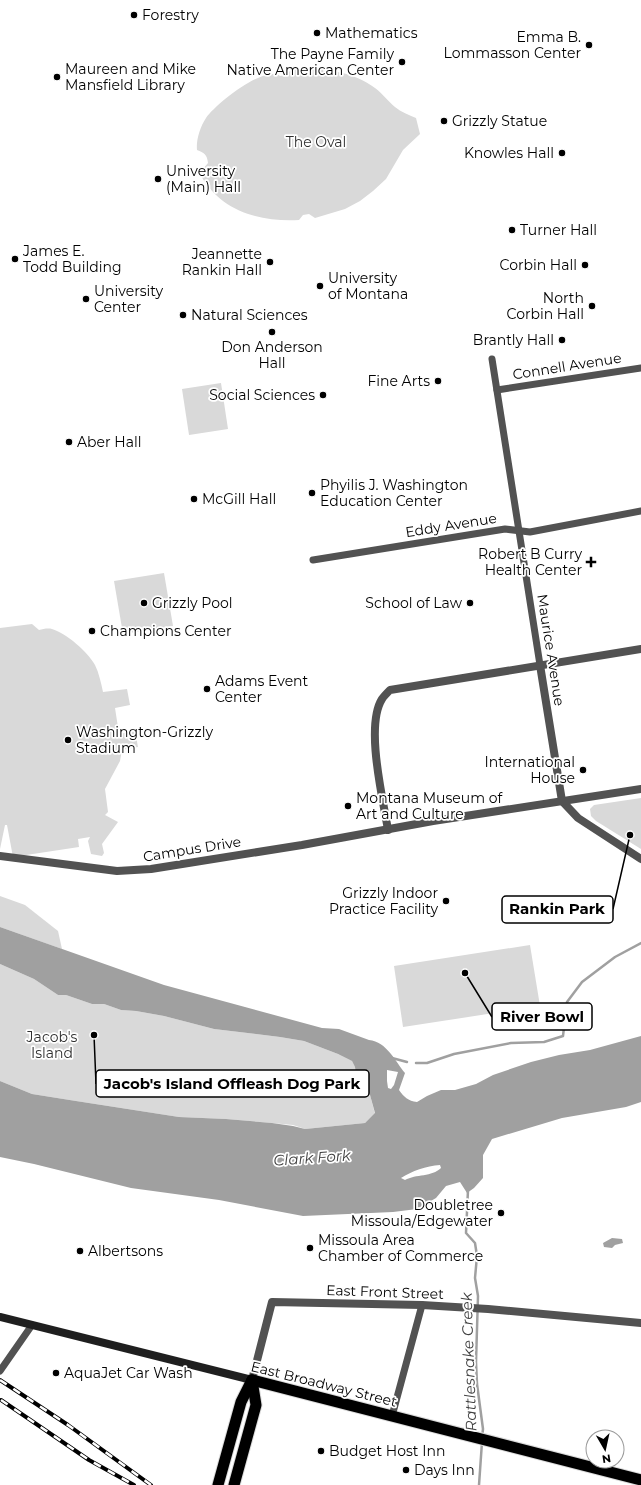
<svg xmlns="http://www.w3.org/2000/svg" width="641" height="1485" font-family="Montserrat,sans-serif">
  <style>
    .green { fill: #d9d9d9 }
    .water { fill: #a0a0a0; fill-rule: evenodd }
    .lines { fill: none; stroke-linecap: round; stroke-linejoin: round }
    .stream { stroke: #a0a0a0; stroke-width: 2.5 }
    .trunk-casing { stroke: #dbdbdb; stroke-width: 13 }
    .minor { stroke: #525252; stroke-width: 7 }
    .tertiary { stroke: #525252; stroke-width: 8 }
    .secondary { stroke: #1f1f1f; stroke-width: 8 }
    .trunk { stroke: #000; stroke-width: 11 }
    .rail-casing { stroke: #000; stroke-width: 4 }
    .rail { stroke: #fff; stroke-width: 2.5; stroke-dasharray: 8; stroke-linecap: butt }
    .poi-dot { fill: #000; stroke: #fff; stroke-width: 1.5 }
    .labels { text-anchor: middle; stroke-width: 3.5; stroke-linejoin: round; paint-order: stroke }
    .poi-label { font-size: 14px; fill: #000; stroke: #fff; text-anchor: start }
    .park-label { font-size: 14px; fill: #303030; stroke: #fff }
    .street-label { font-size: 14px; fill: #000; stroke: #fff }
    .water-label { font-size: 15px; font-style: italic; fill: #414141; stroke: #fff }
    .leader { fill: none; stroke: #000; stroke-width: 1.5 }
    .callout-dot { fill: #000; stroke: #fff; stroke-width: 1.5 }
    .callout { fill: #fff; stroke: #000; stroke-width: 1.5 }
    .callout-label { font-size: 15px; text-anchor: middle; font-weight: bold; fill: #000 }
  </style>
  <rect width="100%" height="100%" fill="#fff"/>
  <g class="green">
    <path d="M295 69C322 68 352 71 375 88 382 93 388 101 395 107 401 112 409 115 416 118L420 134 403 150 386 179 373 191 360 201 345 209 315 218 309 214 303 215 299 220C259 222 220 211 200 174L202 170 208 163C207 154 204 153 197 150 196 140 200 127 206 118 216 104 264 65 280 76L286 75 290 71Z"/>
    <path d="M221 383 228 429 189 435 182 389Z"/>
    <path d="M164 573 173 626 123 634 114 581Z"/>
    <path d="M32 624 39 630C43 629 48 628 52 629 66 633 88 652 95 665 99 673 101 683 103 692L127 689 130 705 115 708 119 734 135 731 138 747 122 750 120 761 105 789 108 812 105 815 118 822 102 844 104 853 102 856 91 854 88 841 90 837 78 839 79 847 13 857 7 825H5L0 849V628Z"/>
    <path d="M641 798V849L596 821 591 816 590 809 594 805Z"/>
    <path d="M0 896 25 905 58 931 62 949 0 927Z"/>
    <path d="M530 945 540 1006 403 1027 394 966Z"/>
    <path d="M0 964 34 979 58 995H66L92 1004H104L121 1010 136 1011 164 1016 214 1029 280 1037 304 1041 338 1054 352 1061 355 1067 356 1075 370 1095 375 1114 365 1123 305 1129 293 1125 272 1123 226 1119 179 1117 76 1101 32 1094 0 1081Z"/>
  </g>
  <g class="water">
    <path d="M0 927 164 985 322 1028 339 1029 369 1040C387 1042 395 1061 405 1073L399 1090C404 1097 408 1101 417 1102L427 1096 441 1090H455L476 1084 493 1075 531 1062 559 1055 590 1050 641 1036V1102L626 1107 562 1118 492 1139 483 1155V1178L474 1188 467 1193 460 1182 446 1186 436 1198 417 1209 393 1212 303 1216 219 1200 131 1188 34 1164 0 1157V1081L32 1094 76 1101 179 1117 226 1119 272 1123 293 1126 305 1129 365 1123 375 1113 370 1095 356 1075 355 1067 352 1061 338 1054 304 1041 280 1037 214 1029 164 1016 136 1011 121 1010 104 1004H92L66 995H58L34 979 0 964ZM387 1070 398 1072 394 1085 391 1089 388 1088 387 1081ZM440 1165 441 1168C432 1177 416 1174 405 1180L401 1178C412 1171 426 1166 440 1165Z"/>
    <path d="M612 1238 622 1239 623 1243 615 1245 612 1248 604 1247 603 1243Z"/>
  </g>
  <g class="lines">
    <g class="stream">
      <path d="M392 1058 407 1062"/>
      <path d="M416 1063H427L454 1054 511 1043 544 1042 563 1036 567 1002 582 982 615 957 641 943"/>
      <path d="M468 1190 466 1233 475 1243 477 1256 475 1278 478 1296 476 1362 477 1384 483 1429 482 1437"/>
      <path d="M479 1485 482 1442"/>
    </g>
    <g class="trunk-casing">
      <g id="trunk">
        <path d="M252 1380 641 1480"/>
        <path d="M218 1485 241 1402 252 1380"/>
        <path d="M234 1485 256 1405 252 1380"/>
      </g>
    </g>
    <g class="minor">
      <path d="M492 359 540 665"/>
      <path d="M497 390 641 368"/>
      <path d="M313 560 505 529 530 532 641 511"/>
      <path d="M0 1371 32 1325"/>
      <path d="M392 1416 422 1305"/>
    </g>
    <g class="tertiary">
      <path d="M540 665 562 801 578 818 641 859"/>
      <path d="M388 830C383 799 365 726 382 699 384 696 387 693 390 690L641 649"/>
      <path d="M0 856 117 871 151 869 302 845 433 821 641 789"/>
      <path d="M252 1380 272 1302 422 1305 488 1309 641 1323"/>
    </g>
    <path class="secondary" d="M0 1317 252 1380"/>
    <use href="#trunk" class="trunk"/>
    <g class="rail-casing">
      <g id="rail">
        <path d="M0 1380 68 1425 151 1485"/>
        <path d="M1 1400 89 1460 134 1485"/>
      </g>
    </g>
    <use href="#rail" class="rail"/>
  </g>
  <g class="poi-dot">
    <circle cx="134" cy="15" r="4"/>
    <circle cx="317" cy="33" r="4"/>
    <circle cx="589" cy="45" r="4"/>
    <circle cx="402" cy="62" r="4"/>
    <circle cx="57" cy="77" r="4"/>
    <circle cx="444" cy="121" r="4"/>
    <circle cx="562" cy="153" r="4"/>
    <circle cx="158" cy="179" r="4"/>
    <circle cx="512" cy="230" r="4"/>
    <circle cx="15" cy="259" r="4"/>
    <circle cx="270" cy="262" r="4"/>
    <circle cx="585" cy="265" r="4"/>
    <circle cx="320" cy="286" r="4"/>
    <circle cx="86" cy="299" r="4"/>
    <circle cx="592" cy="306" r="4"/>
    <circle cx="183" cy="315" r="4"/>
    <circle cx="272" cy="332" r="4"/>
    <circle cx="562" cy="340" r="4"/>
    <circle cx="438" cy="381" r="4"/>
    <circle cx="323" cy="395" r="4"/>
    <circle cx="69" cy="442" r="4"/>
    <circle cx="312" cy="493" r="4"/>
    <circle cx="194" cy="499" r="4"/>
    <path d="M589 556h4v4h4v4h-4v4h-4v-4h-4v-4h4z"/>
    <circle cx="144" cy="603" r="4"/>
    <circle cx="470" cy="603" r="4"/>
    <circle cx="92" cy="631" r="4"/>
    <circle cx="207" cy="689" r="4"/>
    <circle cx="68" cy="740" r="4"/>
    <circle cx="583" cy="770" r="4"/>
    <circle cx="348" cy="806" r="4"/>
    <circle cx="446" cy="901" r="4"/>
    <circle cx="501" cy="1213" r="4"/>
    <circle cx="310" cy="1248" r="4"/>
    <circle cx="80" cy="1251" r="4"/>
    <circle cx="56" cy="1373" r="4"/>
    <circle cx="321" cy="1451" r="4"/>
    <circle cx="406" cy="1470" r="4"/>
  </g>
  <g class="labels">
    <g class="poi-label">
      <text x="142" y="20">Forestry</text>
      <text x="325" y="38">Mathematics</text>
      <text x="581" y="42" text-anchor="end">Emma B.<tspan x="581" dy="16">Lommasson Center</tspan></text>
      <text x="394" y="59" text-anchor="end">The Payne Family<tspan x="394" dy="16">Native American Center</tspan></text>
      <text x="65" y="74">Maureen and Mike<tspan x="65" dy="16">Mansfield Library</tspan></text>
      <text x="452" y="126">Grizzly Statue</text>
      <text x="554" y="158" text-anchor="end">Knowles Hall</text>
      <text x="166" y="176">University<tspan x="166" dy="16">(Main) Hall</tspan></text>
      <text x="520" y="235">Turner Hall</text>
      <text x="23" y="256">James E.<tspan x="23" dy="16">Todd Building</tspan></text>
      <text x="262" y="259" text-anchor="end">Jeannette<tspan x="262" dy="16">Rankin Hall</tspan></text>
      <text x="577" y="270" text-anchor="end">Corbin Hall</text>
      <text x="328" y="283">University<tspan x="328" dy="16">of Montana</tspan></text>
      <text x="94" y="296">University<tspan x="94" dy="16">Center</tspan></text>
      <text x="584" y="303" text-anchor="end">North<tspan x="584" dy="16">Corbin Hall</tspan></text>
      <text x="191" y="320">Natural Sciences</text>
      <text x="554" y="345" text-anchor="end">Brantly Hall</text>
      <text x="272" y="352" text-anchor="middle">Don Anderson<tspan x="272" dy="16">Hall</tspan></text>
      <text x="430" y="386" text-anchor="end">Fine Arts</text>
      <text x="315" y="400" text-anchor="end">Social Sciences</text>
      <text x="77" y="447">Aber Hall</text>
      <text x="320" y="490">Phyilis J. Washington<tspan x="320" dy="16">Education Center</tspan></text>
      <text x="202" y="504">McGill Hall</text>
      <text x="582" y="559" text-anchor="end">Robert B Curry<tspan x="582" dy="16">Health Center</tspan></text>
      <text x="152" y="608">Grizzly Pool</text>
      <text x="462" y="608" text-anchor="end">School of Law</text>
      <text x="100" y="636">Champions Center</text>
      <text x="215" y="686">Adams Event<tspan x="215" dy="16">Center</tspan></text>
      <text x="76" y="737">Washington-Grizzly<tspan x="76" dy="16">Stadium</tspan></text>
      <text x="575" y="767" text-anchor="end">International<tspan x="575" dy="16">House</tspan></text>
      <text x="356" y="803">Montana Museum of<tspan x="356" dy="16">Art and Culture</tspan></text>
      <text x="438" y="898" text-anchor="end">Grizzly Indoor<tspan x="438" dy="16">Practice Facility</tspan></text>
      <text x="493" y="1210" text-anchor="end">Doubletree<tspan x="493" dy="16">Missoula/Edgewater</tspan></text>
      <text x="318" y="1245">Missoula Area<tspan x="318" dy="16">Chamber of Commerce</tspan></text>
      <text x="88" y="1256">Albertsons</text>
      <text x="64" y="1378">AquaJet Car Wash</text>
      <text x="329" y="1456">Budget Host Inn</text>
      <text x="414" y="1475">Days Inn</text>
    </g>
    <g class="park-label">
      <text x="316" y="147">The Oval</text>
      <text x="52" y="1042">Jacob's<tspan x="52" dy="16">Island</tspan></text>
    </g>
    <g class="street-label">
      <text transform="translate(567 366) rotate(-9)" y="5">Connell Avenue</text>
      <text transform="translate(451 525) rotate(-9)" y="5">Eddy Avenue</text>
      <text transform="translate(551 650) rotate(81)" y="5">Maurice Avenue</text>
      <text transform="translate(192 849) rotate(-9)" y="5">Campus Drive</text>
      <text transform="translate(385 1292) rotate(2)" y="5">East Front Street</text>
      <text transform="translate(324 1384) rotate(14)" y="5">East Broadway Street</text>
    </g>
    <g class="water-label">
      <text transform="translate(312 1158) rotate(-4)" y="5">Clark Fork</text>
      <text transform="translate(469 1362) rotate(-92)" y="5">Rattlesnake Creek</text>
    </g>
  </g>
  <path class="leader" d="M630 835L613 909M465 973L492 1017M94 1035L96 1084"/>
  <g class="callout-dot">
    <circle cx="630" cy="835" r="4"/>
    <circle cx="465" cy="973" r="4"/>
    <circle cx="94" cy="1035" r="4"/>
  </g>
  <g class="callout">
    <rect x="502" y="896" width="111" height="27" rx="4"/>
    <rect x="492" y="1003" width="100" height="27" rx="4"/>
    <rect x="96" y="1070" width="273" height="27" rx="4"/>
  </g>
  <g class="callout-label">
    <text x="557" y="914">Rankin Park</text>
    <text x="542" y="1022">River Bowl</text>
    <text x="232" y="1089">Jacob's Island Offleash Dog Park</text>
  </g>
  <g transform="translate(605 1449) rotate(171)"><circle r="19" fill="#ffffff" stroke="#999999"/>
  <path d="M0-3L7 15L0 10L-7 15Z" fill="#000000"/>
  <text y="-6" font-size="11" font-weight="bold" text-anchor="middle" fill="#000000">N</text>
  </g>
</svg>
